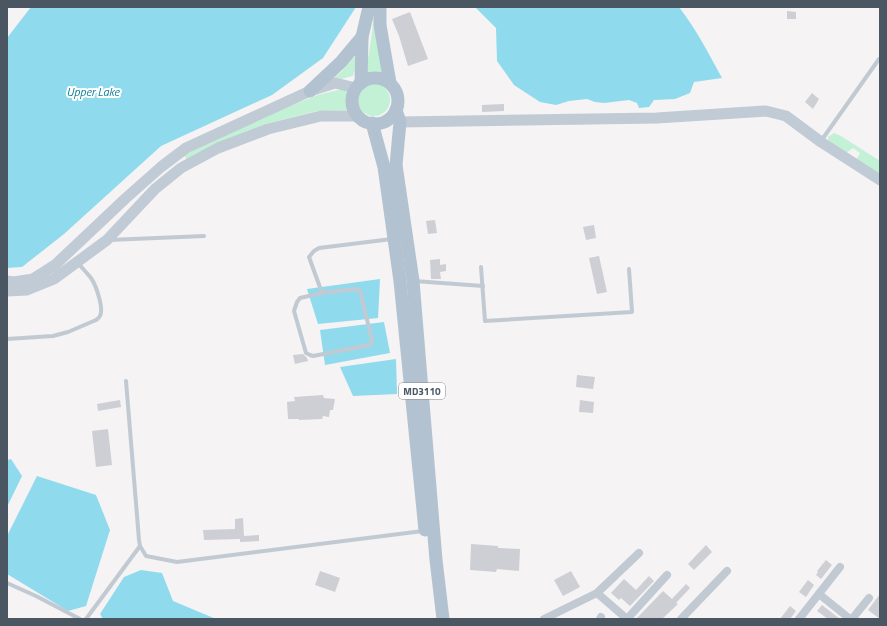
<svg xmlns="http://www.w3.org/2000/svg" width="887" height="626" font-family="'Titillium Web',sans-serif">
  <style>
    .green { fill: #c3f1d5 }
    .water { fill: #90daee }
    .building { fill: #cdcfd5 }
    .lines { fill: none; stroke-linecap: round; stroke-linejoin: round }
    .lane { stroke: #c1cad2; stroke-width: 4 }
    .street { stroke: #c1cad2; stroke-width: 8 }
    .secondary { stroke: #c1cbd6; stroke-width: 11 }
    .primary { stroke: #b3c2d1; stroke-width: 13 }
    .labels { text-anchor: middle; stroke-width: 4; stroke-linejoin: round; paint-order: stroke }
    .shield { fill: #fff; stroke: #808990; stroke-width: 1 }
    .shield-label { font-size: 10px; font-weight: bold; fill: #4a5661 }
    .water-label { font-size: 12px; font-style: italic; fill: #0c7c9b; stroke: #fff }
  </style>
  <rect width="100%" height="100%" fill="#f5f3f3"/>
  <g class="green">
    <path d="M375 9 384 74 378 73 365 74 369 54Z"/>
    <path d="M358 53 359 54 353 76 329 82 342 71Z"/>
    <circle cx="374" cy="100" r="16"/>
    <path d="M350 87 348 110 317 111 265 124 187 160 184 155 274 112 318 95Z"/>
    <path d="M834 133 841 136 880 161V177L855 162 860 153 853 148 843 155 829 143 828 137Z"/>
  </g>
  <g class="water">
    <path d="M31 7H356L323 58 272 95 161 146 64 234 22 267 7 268V38Z"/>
    <path d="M475 7H679C696 29 709 54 722 78L694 82 690 93 675 99 654 100 649 107 639 108 637 103 629 100 604 103 595 102 587 99 569 101 556 105 540 102 514 85 497 61 496 28Z"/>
    <path d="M380 279 378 318 318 324 307 289Z"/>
    <path d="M384 322 390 353 325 365 320 330Z"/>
    <path d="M396 359 397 394 353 396 340 367Z"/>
    <path d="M11 459 22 476 7 507V460Z"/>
    <path d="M37 476 96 495 110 530 86 606 68 611 7 574V536Z"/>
    <path d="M141 570 162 573 173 601 216 619H103L100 614 124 577Z"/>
  </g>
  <g class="building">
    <path d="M787 11 796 12V19H787Z"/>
    <path d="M410 12 428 59 408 66 399 36 392 19Z"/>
    <path d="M812 93 819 99 813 109 805 102Z"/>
    <path d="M504 104V111L482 112V105Z"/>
    <path d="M435 220 437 233 428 234 426 221Z"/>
    <path d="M594 225 596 238 586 240 583 227Z"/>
    <path d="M599 256 607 292 597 294 589 258Z"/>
    <path d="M440 259V265L446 264V271L440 272 441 279H431L430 260Z"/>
    <path d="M303 354 307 358 308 361 295 364 293 355Z"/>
    <path d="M577 375 595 377 593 389 576 387Z"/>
    <path d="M323 395 324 398 335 399 333 410H330L329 417 323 416 322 419 299 420V419H288L287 402 295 401 294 397Z"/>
    <path d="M120 400 121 407 98 411 97 404Z"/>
    <path d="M580 400 594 402 593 413 579 412Z"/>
    <path d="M108 429 112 465 96 467 92 431Z"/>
    <path d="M243 518 244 536 259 535V541L240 542V539L204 540 203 530 235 529V519Z"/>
    <path d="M471 544 498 546V548L520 549 519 571 497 569 496 572 470 570Z"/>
    <path d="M706 545 712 552 694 570 688 564Z"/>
    <path d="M826 560 832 565 821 579 816 575 818 572 817 571Z"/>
    <path d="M320 571 340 578 335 592 315 585Z"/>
    <path d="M571 571 580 587 563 596 554 580Z"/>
    <path d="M649 576 654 581 630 606 621 598 619 600 611 593 624 579 636 590Z"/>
    <path d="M808 580 814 585 806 597 799 592Z"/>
    <path d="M686 584 690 588 676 603 678 604 662 619H636L663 591 672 599Z"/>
    <path d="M880 594V619L868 610Z"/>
    <path d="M822 605 840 619H828L817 611Z"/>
    <path d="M790 606 796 611 790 619H780Z"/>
  </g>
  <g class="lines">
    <g class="lane">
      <path d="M821 141 879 59H880"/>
      <path d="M109 240 204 236"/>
      <path d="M481 267 485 321 632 312 629 269"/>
      <path d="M414 281 483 286"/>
      <path d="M355 289 360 291 372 340V343L370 345 313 356 310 355 306 353 294 311 297 302 300 298 322 293Z"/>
      <path d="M322 293 309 257 314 251 319 248 392 239"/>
      <path d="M7 339 53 336 68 332 96 320C99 318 101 316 101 312 102 304 96 285 91 278 87 273 82 268 78 263"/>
      <path d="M126 381 139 540 140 546 146 556 177 562 423 531"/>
      <path d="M7 583 36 596 80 619"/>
      <path d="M86 619 140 546"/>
    </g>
    <g class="street">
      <path d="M597 593 627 619 667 575"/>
      <path d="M819 594 850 619"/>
      <path d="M544 619 597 593 639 553"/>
      <path d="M600 619 601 617"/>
      <path d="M681 619 727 571"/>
      <path d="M799 619 840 567"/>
      <path d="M852 619 869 598"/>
    </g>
    <g class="secondary">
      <path d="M400 122 657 118 766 111 786 116 821 142 880 180"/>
      <path d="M7 281 14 282 33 279 55 265 126 198 161 167 186 148 310 91 335 83 356 88"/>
      <path d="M7 291 27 290 54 279 107 240 155 189 181 168 218 148 268 129 321 116H358"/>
    </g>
    <g class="primary">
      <path d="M380 7V25L390 83"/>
      <circle cx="375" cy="101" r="23"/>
      <path d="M361 83 362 37 369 7"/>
      <path d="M310 91 341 62 362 37"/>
      <path d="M396 110 400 122 396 165 413 281 436 560 443 619"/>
      <path d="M372 123 384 167 400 281 425 530"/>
    </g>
  </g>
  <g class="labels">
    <rect class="shield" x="399" y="383" width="46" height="16" rx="3"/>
    <g class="shield-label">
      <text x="422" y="395">MD3110</text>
    </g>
    <g class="water-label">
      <text x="93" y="96">Upper Lake</text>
    </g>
  </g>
  <rect width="887" height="626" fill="none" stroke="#4a5661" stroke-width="16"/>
</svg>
